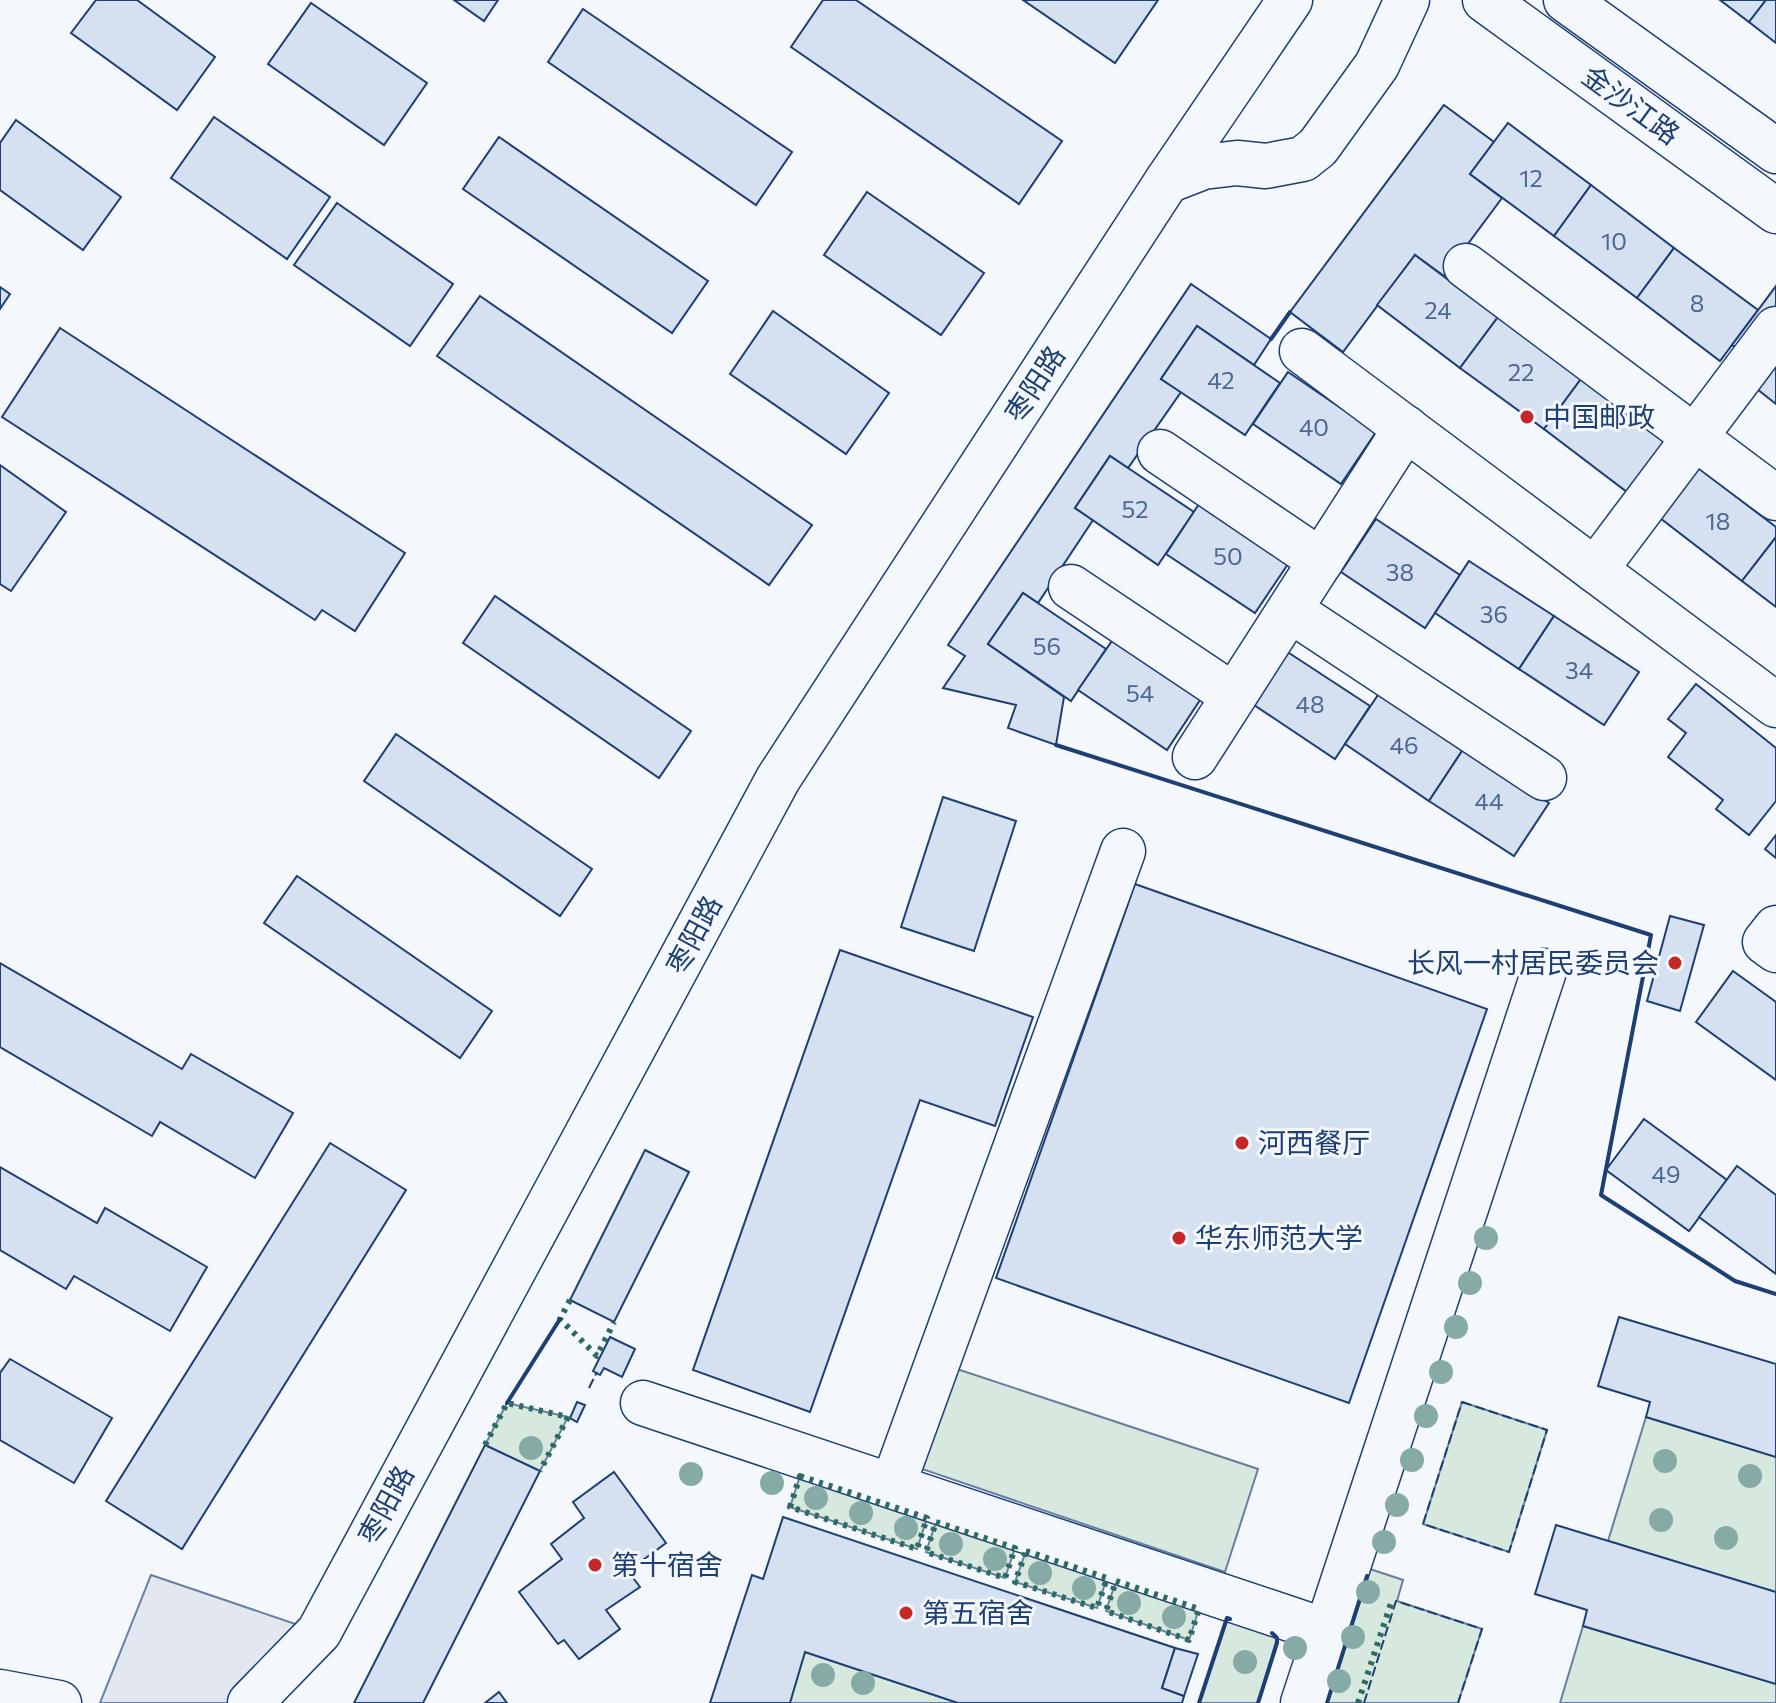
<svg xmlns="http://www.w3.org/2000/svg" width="1776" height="1703" font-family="Commissioner,'Noto Sans SC',sans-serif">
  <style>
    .green { fill: #d7e8df; stroke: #687fa3; stroke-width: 2 }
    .parking { fill: #e3e8f0; stroke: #687fa3; stroke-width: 2 }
    .building { fill: #d5e0f0; stroke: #1d3f73; stroke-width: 2 }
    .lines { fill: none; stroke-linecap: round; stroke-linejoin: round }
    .minor-casing { stroke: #1d3f73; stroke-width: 47 }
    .major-casing { stroke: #1d3f73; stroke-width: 47 }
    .minor { stroke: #f4f7fb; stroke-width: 44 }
    .major { stroke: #f4f7fb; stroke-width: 44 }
    .hedge { stroke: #2c6c60; stroke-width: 6; stroke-dasharray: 4 6; stroke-linecap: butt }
    .fence { stroke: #1d3f73; stroke-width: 2; stroke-dasharray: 10 4; stroke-linecap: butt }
    .wall { stroke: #1d3f73; stroke-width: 4 }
    .tree { fill: #86aba6 }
    .poi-dot { fill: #c62828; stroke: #f4f7fb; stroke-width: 3 }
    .labels { text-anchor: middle; stroke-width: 6; stroke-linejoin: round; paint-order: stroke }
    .number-label { font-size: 24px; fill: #4b6792 }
    .street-label { font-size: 28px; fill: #1d3f73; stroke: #f4f7fb }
    .poi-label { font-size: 28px; fill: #1d3f73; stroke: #f4f7fb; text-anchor: start }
  </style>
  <rect width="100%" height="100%" fill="#f4f7fb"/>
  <g class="green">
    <path d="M957 1369 1258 1469 1225 1572 922 1469Z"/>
    <path d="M1462 1402 1547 1430 1509 1552 1423 1524Z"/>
    <path d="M507 1403 568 1417 540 1471 485 1445Z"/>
    <path d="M1646 1417 1776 1457V1592L1608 1541Z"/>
    <path d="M800 1476 927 1518 917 1549 790 1507Z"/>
    <path d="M936 1522 1015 1548 1005 1578 926 1552Z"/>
    <path d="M1026 1551 1107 1578 1097 1608 1015 1582Z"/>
    <path d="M1370 1569 1403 1580 1397 1601 1482 1629 1458 1703H1327Z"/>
    <path d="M1116 1581 1199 1609 1189 1640 1106 1611Z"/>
    <path d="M1227 1618 1277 1638 1258 1703H1199Z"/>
    <path d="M1583 1626 1776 1684V1703H1560Z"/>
    <path d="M805 1652 958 1703H789Z"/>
  </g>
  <path class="parking" d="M151 1575 319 1632 250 1703H100Z"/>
  <g class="building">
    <path d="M96 0H137L215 57 177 110 71 33Z"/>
    <path d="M454 0H498L484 21Z"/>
    <path d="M823 0H856L1062 141 1019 204 791 47Z"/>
    <path d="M1023 0H1158L1115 63Z"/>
    <path d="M1720 0H1766L1749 22Z"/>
    <path d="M1766 0H1776V43L1749 22Z"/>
    <path d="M311 3 427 83 384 145 268 64Z"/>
    <path d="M583 9 792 152 756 205 548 62Z"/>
    <path d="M1444 105 1494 142 1470 174 1502 198 1444 276 1415 255 1343 352 1290 312Z"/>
    <path d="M214 117 330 197 287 259 171 178Z"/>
    <path d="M16 120 121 197 83 250 0 190V143Z"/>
    <path d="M1508 123 1591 185 1554 236 1470 174Z"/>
    <path d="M499 137 708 281 672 333 463 189Z"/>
    <path d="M1591 185 1674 248 1637 298 1554 236Z"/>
    <path d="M867 192 984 273 941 335 824 255Z"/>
    <path d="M337 203 453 284 410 346 294 265Z"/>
    <path d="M1674 248 1758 310 1720 361 1637 298Z"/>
    <path d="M1415 255 1498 317 1460 368 1377 305Z"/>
    <path d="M1191 284 1271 339 1254 365 1197 326 1161 379 1181 392 1128 468 1110 456 1075 508 1093 520 1038 603 1023 593 988 644 1064 697 1056 745 1008 728 1016 705 943 688 965 656 948 645Z"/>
    <path d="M1776 286V310L1744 353 1732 345Z"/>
    <path d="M0 287 10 294 0 309Z"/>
    <path d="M480 296 812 525 769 585 437 356Z"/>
    <path d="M773 311 889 393 846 454 730 374Z"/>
    <path d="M1498 317 1581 379 1544 429 1460 368Z"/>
    <path d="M1197 326 1280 383 1245 435 1161 379Z"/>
    <path d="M60 328 405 553 355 631 322 610 315 620 2 417Z"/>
    <path d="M1776 364V404L1757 389Z"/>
    <path d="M1288 372 1376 432 1341 484 1253 424Z"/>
    <path d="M1581 379 1665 441 1627 492 1544 429Z"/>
    <path d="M1110 456 1194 512 1158 565 1075 508Z"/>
    <path d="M0 465 66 512 11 591 0 584Z"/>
    <path d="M1698 468 1776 527V537L1742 581 1660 518Z"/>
    <path d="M1201 501 1290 561 1255 613 1166 554Z"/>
    <path d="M1376 519 1460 575 1425 628 1341 572Z"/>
    <path d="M1776 537V607L1742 581Z"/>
    <path d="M1469 561 1554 616 1519 669 1435 613Z"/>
    <path d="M1023 593 1106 649 1071 701 988 644Z"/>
    <path d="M495 596 691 731 659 778 463 643Z"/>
    <path d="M1554 616 1639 672 1604 725 1519 669Z"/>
    <path d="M1114 638 1202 697 1167 750 1078 690Z"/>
    <path d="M1286 651 1370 706 1335 759 1251 703Z"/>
    <path d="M1696 684 1776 748V801L1749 835 1716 809 1723 800 1668 757 1686 733 1668 719Z"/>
    <path d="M1380 692 1464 748 1429 801 1345 744Z"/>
    <path d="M396 734 592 869 560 916 364 781Z"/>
    <path d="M1464 748 1549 803 1514 856 1429 801Z"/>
    <path d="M943 797 1016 821 974 951 901 927Z"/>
    <path d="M1776 835V858L1765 849Z"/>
    <path d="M297 876 492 1011 460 1058 264 923Z"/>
    <path d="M1135 884 1487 1009 1349 1403 996 1278Z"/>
    <path d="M1670 916 1704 925 1680 1011 1647 1001Z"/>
    <path d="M840 950 1033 1017 995 1126 920 1100 810 1412 693 1370Z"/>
    <path d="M0 963 182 1069 191 1054 293 1113 255 1178 160 1122 152 1136 0 1047Z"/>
    <path d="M1733 971 1776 1002V1080L1696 1022Z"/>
    <path d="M1644 1119 1727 1180 1689 1231 1606 1170Z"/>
    <path d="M330 1143 406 1190 182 1549 106 1501Z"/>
    <path d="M645 1150 689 1172 614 1322 570 1300Z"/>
    <path d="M1737 1166 1776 1195V1274L1699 1217Z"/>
    <path d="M0 1167 97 1223 105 1208 207 1267 170 1331 74 1276 66 1289 0 1250Z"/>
    <path d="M1619 1317 1776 1364V1457L1646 1417 1650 1402 1598 1386Z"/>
    <path d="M610 1337 635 1349 622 1377 604 1368 600 1375 593 1371Z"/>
    <path d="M10 1359 112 1418 74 1483 0 1440V1373Z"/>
    <path d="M577 1402 585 1405 577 1422 570 1418Z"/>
    <path d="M485 1445 540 1471 423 1703H354Z"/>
    <path d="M614 1472 666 1543 628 1571 640 1587 606 1610 620 1629 579 1659 564 1640 558 1644 519 1592 562 1559 551 1544 584 1518 573 1502Z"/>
    <path d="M783 1517 1175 1648 1162 1688 1184 1696 1182 1703H958L805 1652 790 1703H710L752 1575 763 1579Z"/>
    <path d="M1556 1525 1776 1592V1684L1583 1626 1587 1610 1535 1594Z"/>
    <path d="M1175 1648 1198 1654 1184 1696 1162 1688Z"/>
    <path d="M499 1692 507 1703H485Z"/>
  </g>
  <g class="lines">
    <g class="minor-casing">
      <g id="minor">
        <path d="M1167 181 1203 167 1237 163 1266 166 1303 159 1318 147 1377 65 1407 0"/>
        <path d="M1466 266 1776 498"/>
        <path d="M1302 351 1776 705"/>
        <path d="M1160 452 1321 561"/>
        <path d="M1595 570 1776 329"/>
        <path d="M1071 587 1234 696"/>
        <path d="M1290 610 1544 778"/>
        <path d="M1195 757 1406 428"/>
        <path d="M1776 928 1765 942 1776 950"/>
        <path d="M643 1403 1326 1631"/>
        <path d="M893 1485 1123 851"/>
        <path d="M0 1692 59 1703"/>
        <path d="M250 1703 319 1632 778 779 1167 181 1290 0"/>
        <path d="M1303 1703 1544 971"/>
      </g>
    </g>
    <g class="major-casing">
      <g id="major">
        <path d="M1485 0 1776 211"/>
        <path d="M1566 0 1776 151"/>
      </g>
    </g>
    <use href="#minor" class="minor"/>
    <use href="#major" class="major"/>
    <g class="hedge">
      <path d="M570 1300 560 1319 597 1356 614 1322"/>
      <path d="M485 1445 507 1403 568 1417 540 1471"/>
      <path d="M800 1476 927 1518 917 1549 790 1507Z"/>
      <path d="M936 1522 1015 1548 1005 1578 926 1552Z"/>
      <path d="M1026 1551 1107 1578 1097 1608 1015 1582Z"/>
      <path d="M1116 1581 1199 1609 1189 1640 1106 1611Z"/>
      <path d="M1358 1703 1392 1600"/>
    </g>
    <g class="fence">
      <path d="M589 1388 597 1372"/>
      <path d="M1462 1402 1547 1430 1509 1552 1423 1524Z"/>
      <path d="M1364 1703 1396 1601 1482 1629 1458 1703"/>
    </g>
    <g class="wall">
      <path d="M1271 339 1290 312"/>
      <path d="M1056 745 1651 935 1601 1195 1735 1281 1776 1294"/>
      <path d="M507 1403 560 1319"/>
      <path d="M1199 1703 1227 1618 1230 1619"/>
      <path d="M1258 1703 1277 1643V1638L1272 1633"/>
      <path d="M1327 1703 1367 1576"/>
    </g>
  </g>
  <g class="tree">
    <circle cx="1486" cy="1238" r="12"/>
    <circle cx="1470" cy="1283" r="12"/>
    <circle cx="1456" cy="1327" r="12"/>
    <circle cx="1441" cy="1372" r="12"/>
    <circle cx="1426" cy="1416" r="12"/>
    <circle cx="531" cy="1448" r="12"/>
    <circle cx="1412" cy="1460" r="12"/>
    <circle cx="1665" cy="1461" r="12"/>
    <circle cx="691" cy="1474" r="12"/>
    <circle cx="1750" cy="1476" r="12"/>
    <circle cx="772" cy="1483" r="12"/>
    <circle cx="816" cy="1498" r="12"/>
    <circle cx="1397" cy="1505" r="12"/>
    <circle cx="861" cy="1513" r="12"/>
    <circle cx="1661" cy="1520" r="12"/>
    <circle cx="906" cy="1528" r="12"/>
    <circle cx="1726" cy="1538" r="12"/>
    <circle cx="1384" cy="1542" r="12"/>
    <circle cx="951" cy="1544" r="12"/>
    <circle cx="995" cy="1559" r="12"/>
    <circle cx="1040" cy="1573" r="12"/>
    <circle cx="1084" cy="1588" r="12"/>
    <circle cx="1368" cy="1592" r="12"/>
    <circle cx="1129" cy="1603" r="12"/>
    <circle cx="1174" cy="1617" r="12"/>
    <circle cx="1353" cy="1637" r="12"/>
    <circle cx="1295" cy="1648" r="12"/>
    <circle cx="1245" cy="1662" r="12"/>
    <circle cx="823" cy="1675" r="12"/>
    <circle cx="1339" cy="1681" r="12"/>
    <circle cx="863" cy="1683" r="12"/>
  </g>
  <g class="poi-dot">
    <circle cx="1527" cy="417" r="8"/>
    <circle cx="1675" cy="963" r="8"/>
    <circle cx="1242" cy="1143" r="8"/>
    <circle cx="1179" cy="1238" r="8"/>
    <circle cx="595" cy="1565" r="8"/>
    <circle cx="906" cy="1613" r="8"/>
  </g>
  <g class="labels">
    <g class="number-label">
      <text x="1531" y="187">12</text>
      <text x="1614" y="250">10</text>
      <text x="1697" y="312">8</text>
      <text x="1438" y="319">24</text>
      <text x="1521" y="381">22</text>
      <text x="1221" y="389">42</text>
      <text x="1314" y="436">40</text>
      <text x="1135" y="518">52</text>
      <text x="1718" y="530">18</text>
      <text x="1228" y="565">50</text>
      <text x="1400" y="581">38</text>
      <text x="1494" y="623">36</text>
      <text x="1047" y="655">56</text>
      <text x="1579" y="679">34</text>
      <text x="1140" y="702">54</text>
      <text x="1310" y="713">48</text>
      <text x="1404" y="754">46</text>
      <text x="1489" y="810">44</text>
      <text x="1666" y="1183">49</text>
    </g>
    <g class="street-label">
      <text transform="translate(1631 105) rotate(36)" y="10">金沙江路</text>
      <text transform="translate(1035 384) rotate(-57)" y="10">枣阳路</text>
      <text transform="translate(694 935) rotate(-62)" y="10">枣阳路</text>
      <text transform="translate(386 1505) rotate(-62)" y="10">枣阳路</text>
    </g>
    <g class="poi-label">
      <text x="1543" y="427">中国邮政</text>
      <text x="1659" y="973" text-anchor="end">长风一村居民委员会</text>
      <text x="1258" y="1153">河西餐厅</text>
      <text x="1195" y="1248">华东师范大学</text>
      <text x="611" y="1575">第十宿舍</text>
      <text x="922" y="1623">第五宿舍</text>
    </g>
  </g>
</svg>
